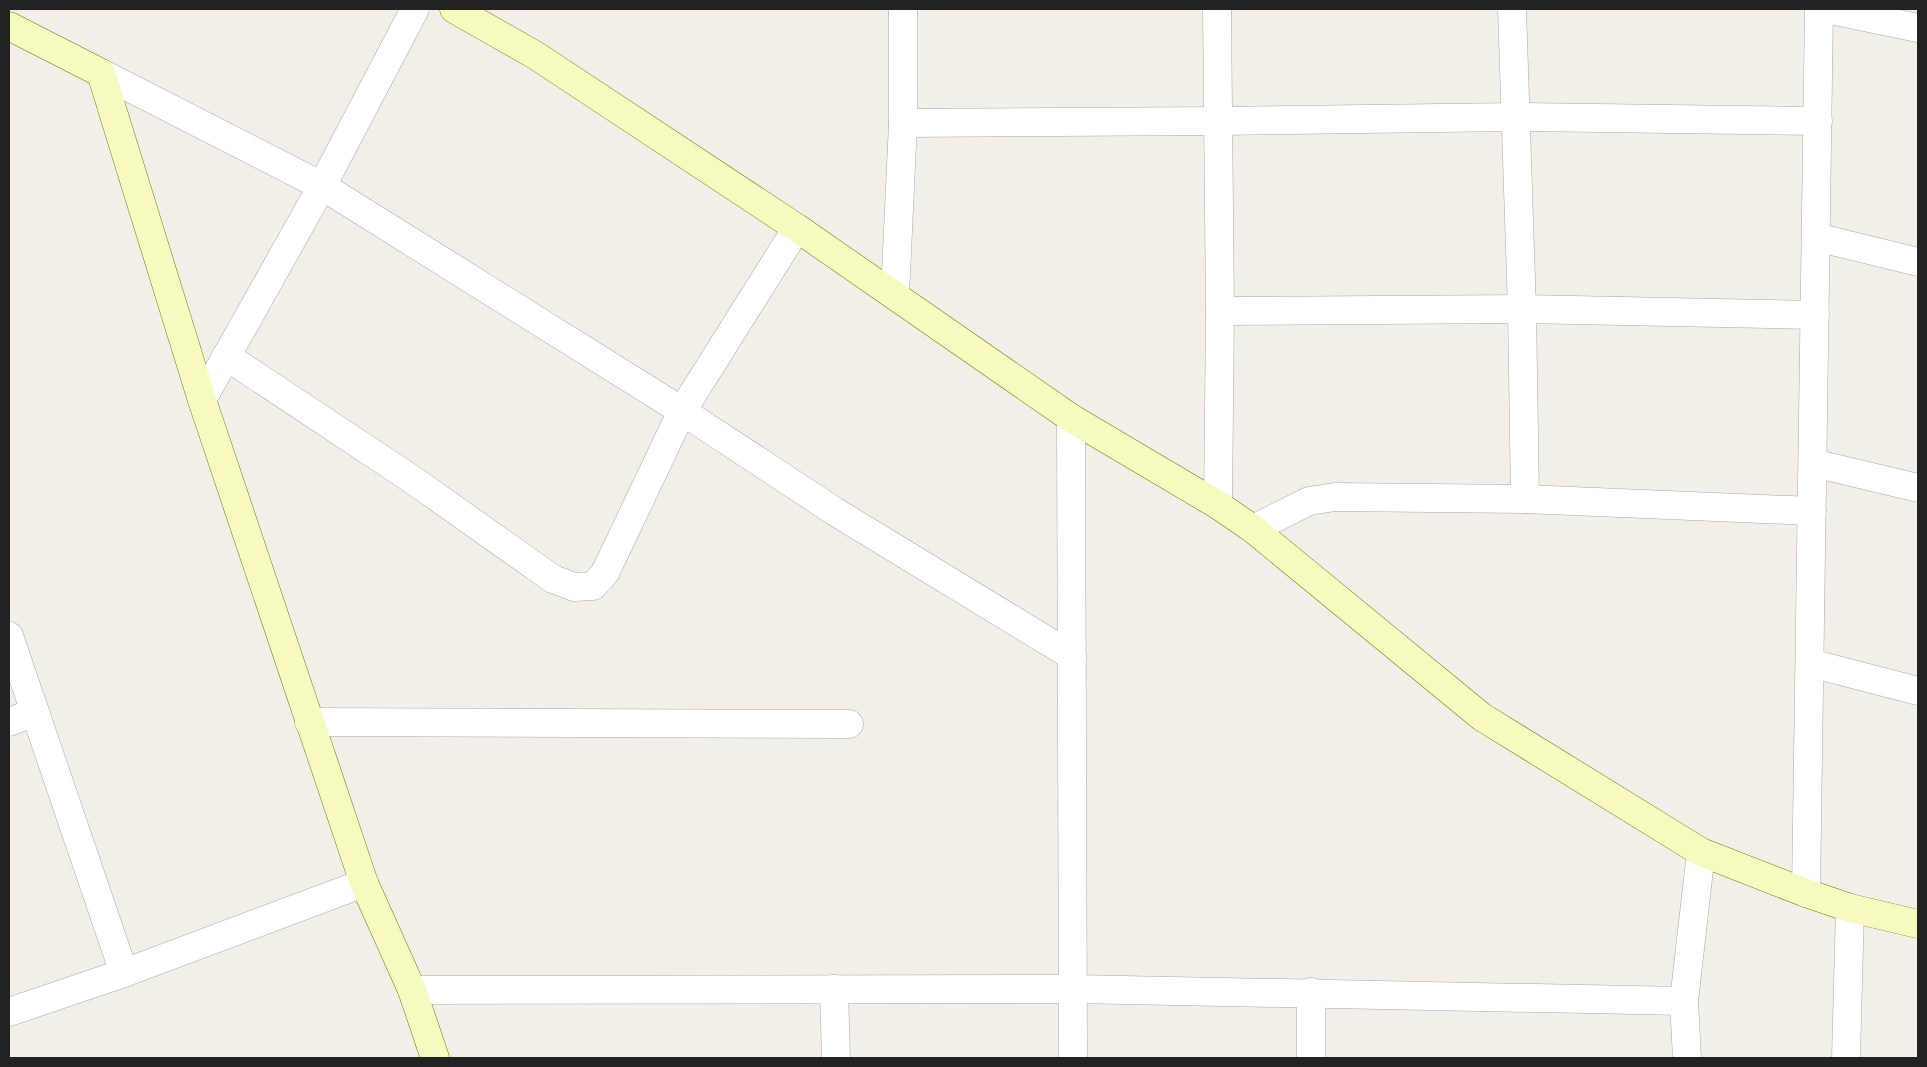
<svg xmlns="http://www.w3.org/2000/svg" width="1927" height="1067" font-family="'Alegreya Sans',sans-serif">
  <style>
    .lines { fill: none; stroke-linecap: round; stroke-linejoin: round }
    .street-casing { stroke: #a9a9a9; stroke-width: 29 }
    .secondary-casing { stroke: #707d05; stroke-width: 29 }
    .street { stroke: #fff; stroke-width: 28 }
    .secondary { stroke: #f7fabf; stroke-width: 28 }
  </style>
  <rect width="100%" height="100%" fill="#f2efe9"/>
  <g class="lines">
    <g class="street-casing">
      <g id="street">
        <path d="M1217 9 1220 311 1218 505"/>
        <path d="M1826 9 1918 28"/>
        <path d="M101 73 322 186 415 9"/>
        <path d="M903 123 1219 121 1515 117 1818 121"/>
        <path d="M1816 237 1918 262"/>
        <path d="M895 295 903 123V9"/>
        <path d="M1220 311 1522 309 1815 315"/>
        <path d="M226 356 410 478 553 579 574 587 593 586 605 573 682 411 797 228"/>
        <path d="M202 400 322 186 682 411 834 511 1072 656"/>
        <path d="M1071 418 1073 1058"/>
        <path d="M1813 463 1918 488"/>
        <path d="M1525 499 1812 511"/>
        <path d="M1253 529 1309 501 1335 497 1525 499 1522 309 1512 9"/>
        <path d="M9 636 124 973 9 1012"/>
        <path d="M1810 663 1918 691"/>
        <path d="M9 722 35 712"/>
        <path d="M309 722 849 724"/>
        <path d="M1806 893 1819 9"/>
        <path d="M124 973 364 883"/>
        <path d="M834 989 836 1058"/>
        <path d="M412 990 1073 989 1684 1001 1701 852"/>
        <path d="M1684 1001 1687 1058"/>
        <path d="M1311 1058V992"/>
        <path d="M1846 1058 1850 908"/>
      </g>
    </g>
    <g class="secondary-casing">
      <g id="secondary">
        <path d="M454 9 535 55 797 228 1071 418 1218 505 1253 529 1482 717 1701 852 1806 893 1850 908 1918 924"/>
        <path d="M9 26 101 73 202 400 364 883 412 990 435 1058"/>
      </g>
    </g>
    <use href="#street" class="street"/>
    <use href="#secondary" class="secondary"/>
  </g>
  <rect width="1927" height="1067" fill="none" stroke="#222222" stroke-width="20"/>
</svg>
